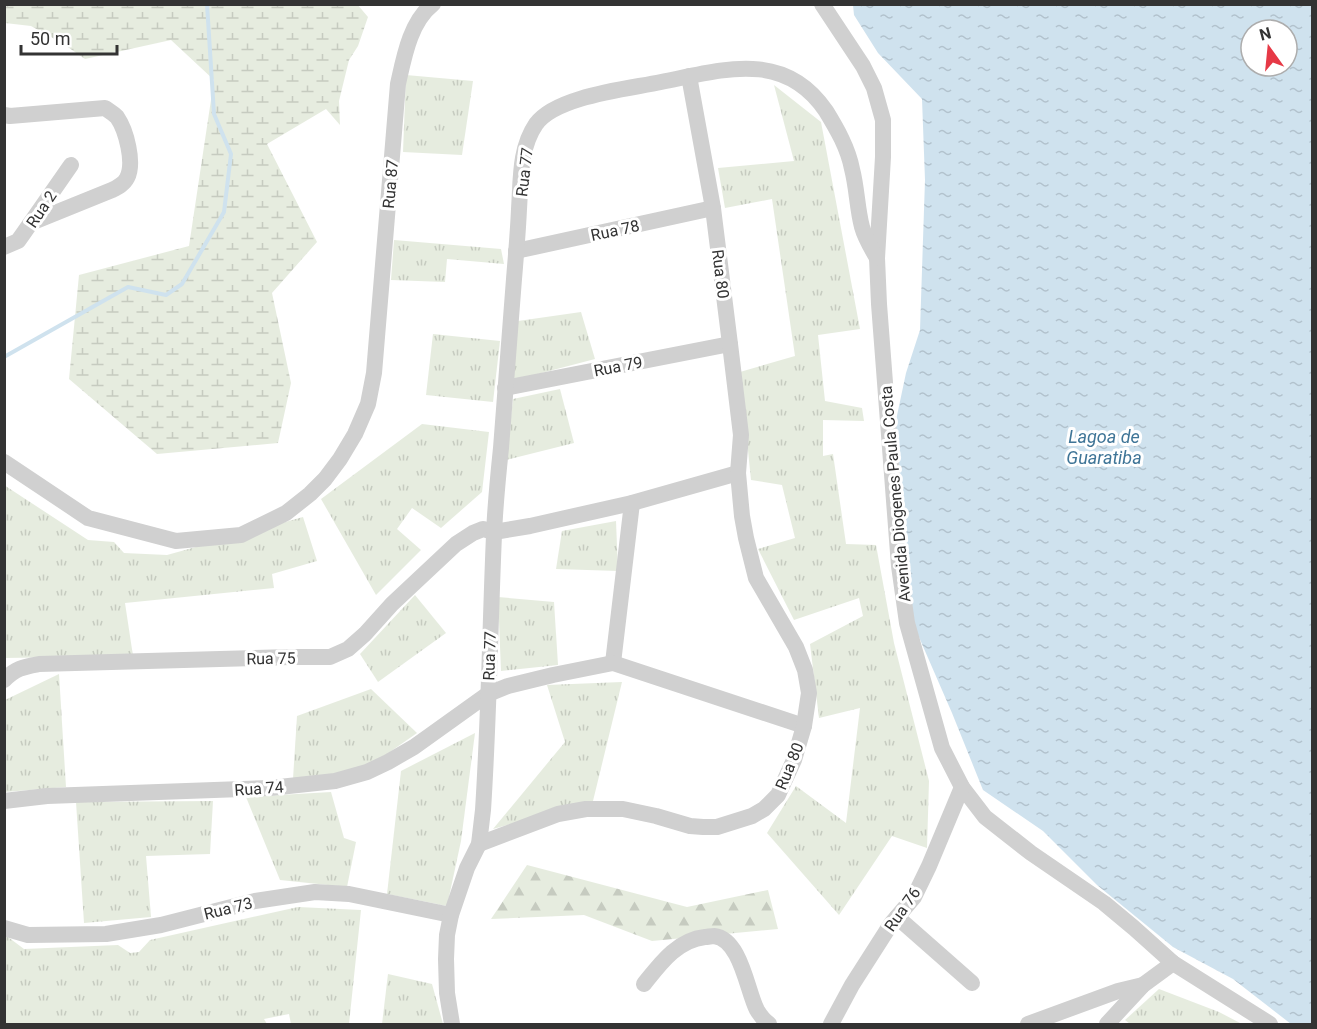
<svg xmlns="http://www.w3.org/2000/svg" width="1317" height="1029" font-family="Roboto,sans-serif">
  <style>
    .grass { fill: url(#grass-tufts) }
    .forest { fill: url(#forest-firs) }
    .wetland { fill: url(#wetland-marsh) }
    .water { fill: url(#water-ripples); fill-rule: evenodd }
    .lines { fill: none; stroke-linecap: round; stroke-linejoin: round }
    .stream { stroke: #cfe2ee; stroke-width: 4 }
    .minor { stroke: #d0d0d0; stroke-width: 16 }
    .labels { text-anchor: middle; stroke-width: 6; stroke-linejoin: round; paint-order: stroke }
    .street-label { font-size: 16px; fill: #333; stroke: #fff }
    .water-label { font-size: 18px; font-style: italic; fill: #3f7597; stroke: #fff }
  </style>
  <defs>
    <pattern id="grass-tufts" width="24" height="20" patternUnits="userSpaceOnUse" patternTransform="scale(1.5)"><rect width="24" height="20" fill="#e6ecdf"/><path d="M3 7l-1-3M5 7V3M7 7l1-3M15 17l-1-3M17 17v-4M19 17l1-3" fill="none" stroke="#c6cbc0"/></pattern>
    <pattern id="forest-firs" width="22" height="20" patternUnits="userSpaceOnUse" patternTransform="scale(1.5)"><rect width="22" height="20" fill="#e6ecdf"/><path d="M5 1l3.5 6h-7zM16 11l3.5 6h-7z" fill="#c6cbc0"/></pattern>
    <pattern id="wetland-marsh" width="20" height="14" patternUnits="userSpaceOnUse" patternTransform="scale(1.5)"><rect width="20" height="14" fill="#e6ecdf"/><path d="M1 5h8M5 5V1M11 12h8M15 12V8" fill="none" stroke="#c6cbc0"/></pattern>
    <pattern id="water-ripples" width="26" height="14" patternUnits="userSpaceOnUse" patternTransform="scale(1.5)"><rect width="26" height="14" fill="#cfe2ee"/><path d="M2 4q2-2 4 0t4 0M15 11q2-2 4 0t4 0" fill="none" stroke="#b2c2cd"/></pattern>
  </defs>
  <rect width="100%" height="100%" fill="#fff"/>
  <g class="grass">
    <path d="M406 75 473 81 462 155 403 152Z"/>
    <path d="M774 85 821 122 860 329 818 335 825 401 862 408 864 421 823 420V456L833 454 846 544 876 545 894 643 929 781 927 848 892 836 839 915 767 833 796 786 846 823 860 708 819 718 810 644 863 616 859 598 794 620 758 549 795 538 782 485 751 480 740 372 795 356 772 199 725 208 718 168 794 161Z"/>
    <path d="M394 240 501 249 504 264 447 259 445 282 391 280Z"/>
    <path d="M581 312 595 359 511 381 518 321Z"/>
    <path d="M433 334 500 341 493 402 426 395Z"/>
    <path d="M560 389 574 443 506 460 513 399Z"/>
    <path d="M422 424 489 432 482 492 441 528 412 508 397 529 421 550 376 595 321 499Z"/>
    <path d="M4 485 88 540 114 542 124 553 167 555 303 517 317 561 272 574 274 588 125 603 133 656 5 658Z"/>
    <path d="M616 521 618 571 556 569 562 531Z"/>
    <path d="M415 595 446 633 378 682 360 654Z"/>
    <path d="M498 597 554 602 558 665 501 671Z"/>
    <path d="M59 674 66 787 5 792V700Z"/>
    <path d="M622 682 593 801 493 829 565 742 547 685Z"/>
    <path d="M371 689 417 733 360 773 293 779 297 716Z"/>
    <path d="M475 733 461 841 447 906 387 894 401 771Z"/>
    <path d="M331 792 344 838 356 842 347 887 280 880 246 797Z"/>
    <path d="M213 801 210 854 146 856 151 917 84 923 76 802Z"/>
    <path d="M298 907 361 910 349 1024H291L289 1014 264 1019 267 1024H5L4 934 24 949 118 945 130 953 139 952 150 940Z"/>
    <path d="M388 974 432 984 443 1024H382Z"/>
    <path d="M1159 989 1219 1012 1242 1024H1130L1125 1020Z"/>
  </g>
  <path class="forest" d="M527 865 687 907 768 890 778 929 652 941 584 915 491 919Z"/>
  <path class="wetland" d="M5 4H357L368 17 358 46 349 60 339 101 340 125 326 109 267 144 317 242 272 293 291 383 278 443 157 454 69 379 79 275 189 246 214 80 171 40 85 59 62 43 31 26 5 23Z"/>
  <path class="water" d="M853 5H1312V1024H1291L1233 979 1173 947 1097 885 1043 831 983 790 952 713 915 628 903 548 895 425 906 373 920 330 925 180 922 99 878 53 854 15ZM1251 30H1287V66H1251Z"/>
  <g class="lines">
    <path class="stream" d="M4 357 128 287 166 295 182 284 224 212 231 154 214 114 207 4"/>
    <g class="minor">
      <path d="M822 4 863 66 874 88 883 120V157L877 258 879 304 899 566 907 623 942 748 962 787 985 817 1031 853 1104 903 1134 928 1173 963 1270 1024"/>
      <path d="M4 115 10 116 105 108C109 111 113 113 117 117 126 130 135 163 127 178 124 184 118 187 112 190L33 222"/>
      <path d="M4 247 18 241 23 234 71 165"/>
      <path d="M516 251 713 208"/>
      <path d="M505 388 730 344"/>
      <path d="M4 462 88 518 176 541 241 535 286 513 310 494 325 479 340 459 355 434 368 404 374 373 398 84C404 57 410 22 433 4"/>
      <path d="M613 663 632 503"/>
      <path d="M4 680C16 668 23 667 39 664L291 657H330L348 649 365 634 392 604 456 544 473 533 483 529 494 532 530 526 632 503 738 473"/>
      <path d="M4 801 47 796 270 788 335 781 367 772 388 762 414 747 488 694 508 686 553 675 613 663 804 726"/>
      <path d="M479 844 558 814 586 809H623L656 816 690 826 703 827H717L752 816 764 809 778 795 794 760 804 726 809 693 805 670 796 647 756 578 746 538 742 516 738 473 741 435 730 344 713 208 689 76"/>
      <path d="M897 917 972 983"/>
      <path d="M4 928 28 935 106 934 161 925 255 901 315 892 349 894 451 915"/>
      <path d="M644 984C660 964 677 940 705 937 708 937 711 936 714 936 741 939 747 991 757 1010 760 1015 765 1021 769 1024"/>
      <path d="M452 1024 447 993 446 959 447 935 451 915 467 868 479 844 483 810C489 718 490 627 494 535 495 506 498 477 501 448 505 391 510 335 514 279 516 255 518 232 519 209 521 180 519 149 536 124 556 96 628 89 661 82 722 70 784 49 826 111 837 129 848 148 852 169 857 188 857 208 862 227 865 238 871 248 877 258"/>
      <path d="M831 1024 852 985 891 924 914 897 929 866 962 787"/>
      <path d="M1028 1024 1118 991 1143 985"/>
      <path d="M1107 1024 1143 985 1173 963"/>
    </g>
  </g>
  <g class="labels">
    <g class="street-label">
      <text transform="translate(524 172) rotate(-83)" y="6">Rua 77</text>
      <text transform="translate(390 184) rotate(-85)" y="6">Rua 87</text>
      <text transform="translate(41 209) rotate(-56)" y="6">Rua 2</text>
      <text transform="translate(615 230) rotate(-12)" y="6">Rua 78</text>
      <text transform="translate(721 274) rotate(83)" y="6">Rua 80</text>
      <text transform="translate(618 366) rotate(-11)" y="6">Rua 79</text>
      <text transform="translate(895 494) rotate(-95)" y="6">Avenida Diogenes Paula Costa</text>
      <text transform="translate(489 656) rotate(-88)" y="6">Rua 77</text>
      <text transform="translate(271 658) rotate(-1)" y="6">Rua 75</text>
      <text transform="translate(789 766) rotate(-68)" y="6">Rua 80</text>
      <text transform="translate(259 788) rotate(-4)" y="6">Rua 74</text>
      <text transform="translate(228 908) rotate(-14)" y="6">Rua 73</text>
      <text transform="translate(902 909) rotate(-55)" y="6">Rua 76</text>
    </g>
    <g class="water-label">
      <text x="1104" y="443">Lagoa de<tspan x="1104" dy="21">Guaratiba</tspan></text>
    </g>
  </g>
  <rect width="1317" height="1029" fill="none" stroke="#333333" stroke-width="12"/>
  <g transform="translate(1269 48) rotate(345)"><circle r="28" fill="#ffffff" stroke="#adadad" stroke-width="1.5"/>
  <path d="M0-4.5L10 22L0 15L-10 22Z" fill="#e63946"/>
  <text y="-9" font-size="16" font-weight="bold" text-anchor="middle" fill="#333333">N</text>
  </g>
  <path d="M21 45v9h96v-9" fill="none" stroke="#333333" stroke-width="3"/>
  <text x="30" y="45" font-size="18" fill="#333333" stroke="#ffffff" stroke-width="4.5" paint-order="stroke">50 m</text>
</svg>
